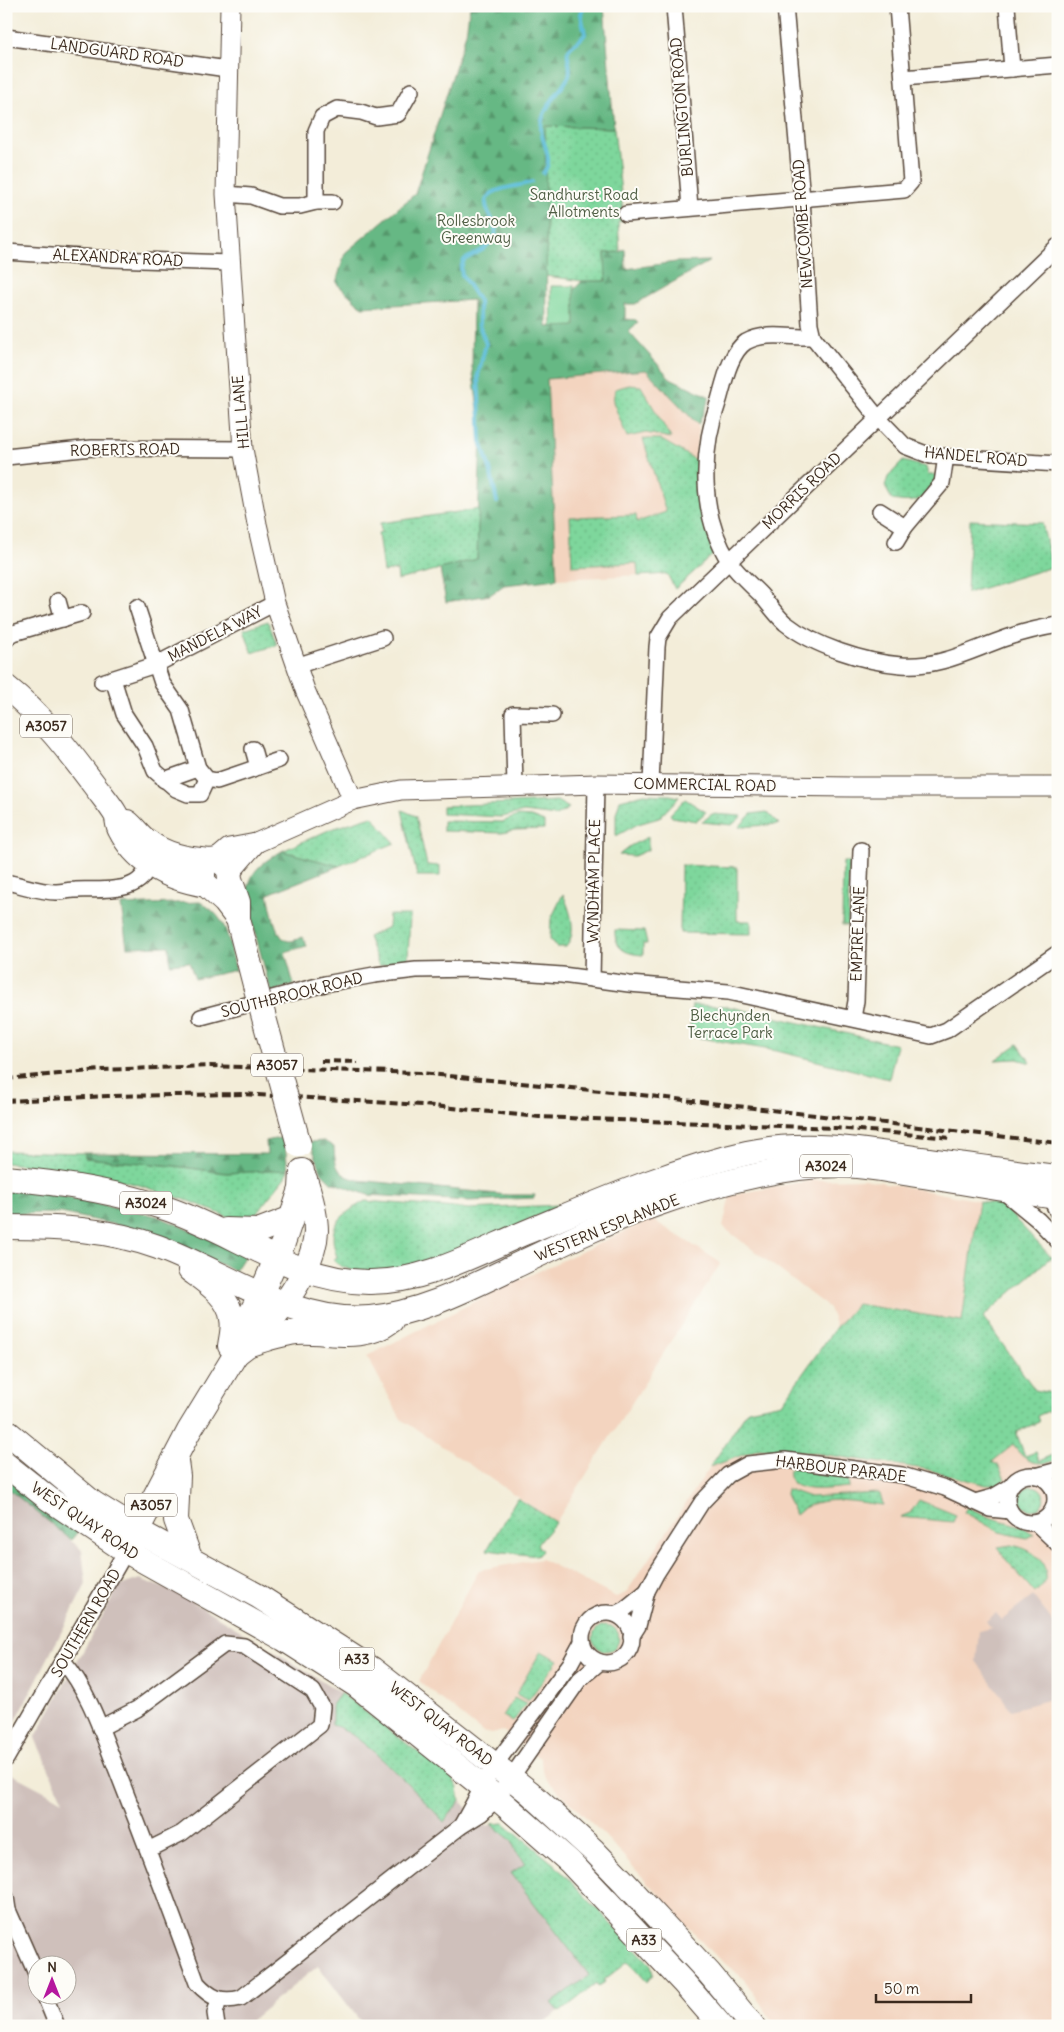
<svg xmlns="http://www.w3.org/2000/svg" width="1064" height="2032" font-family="Delius,sans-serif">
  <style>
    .built { fill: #f3d4bf }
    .industrial { fill: #cfc0bb; fill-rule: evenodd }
    .green { fill: url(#green-dots); stroke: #5c805d }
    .forest { fill: url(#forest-firs); stroke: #507151 }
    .pitch { fill: #7ed79c; stroke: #5c805d }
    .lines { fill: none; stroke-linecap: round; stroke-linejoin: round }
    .stream { stroke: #5bbdd9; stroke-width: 4 }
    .minor-casing { stroke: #57473a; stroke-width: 18 }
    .tertiary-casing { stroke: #57473a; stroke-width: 21 }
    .primary-casing { stroke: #57473a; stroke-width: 26 }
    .trunk-casing { stroke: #57473a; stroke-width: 26 }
    .minor { stroke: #fff; stroke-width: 15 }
    .tertiary { stroke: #fff; stroke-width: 19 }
    .primary { stroke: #fff; stroke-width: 24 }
    .trunk { stroke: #fff; stroke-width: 24 }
    .rail { stroke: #3b2a1e; stroke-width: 4; stroke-dasharray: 8 4; stroke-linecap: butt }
    .primary-bridge-casing { stroke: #57473a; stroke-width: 26; stroke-linecap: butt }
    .primary-bridge { stroke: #fff; stroke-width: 24 }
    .labels { text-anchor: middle; stroke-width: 4; stroke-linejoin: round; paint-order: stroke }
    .shield { fill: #fdfcf7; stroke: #75695f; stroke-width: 1 }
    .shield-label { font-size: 14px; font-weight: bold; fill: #3b2a1e }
    .street-label { font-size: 15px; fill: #3b2a1e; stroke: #fdfcf7 }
    .park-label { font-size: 15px; fill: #4f5e44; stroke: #fdfcf7 }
  </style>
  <defs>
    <pattern id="green-dots" width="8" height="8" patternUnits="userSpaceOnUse" patternTransform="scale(1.25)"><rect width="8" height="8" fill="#7ed79c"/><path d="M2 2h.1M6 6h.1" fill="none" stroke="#6eb986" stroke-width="1.8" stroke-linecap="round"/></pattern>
    <pattern id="forest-firs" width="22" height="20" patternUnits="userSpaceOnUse" patternTransform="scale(1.25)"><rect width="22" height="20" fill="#66b884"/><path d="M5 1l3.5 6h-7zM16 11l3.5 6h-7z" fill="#55966b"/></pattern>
  </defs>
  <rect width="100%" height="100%" fill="#fdfcf7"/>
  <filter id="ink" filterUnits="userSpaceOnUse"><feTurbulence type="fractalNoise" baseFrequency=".02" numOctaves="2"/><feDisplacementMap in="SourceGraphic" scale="10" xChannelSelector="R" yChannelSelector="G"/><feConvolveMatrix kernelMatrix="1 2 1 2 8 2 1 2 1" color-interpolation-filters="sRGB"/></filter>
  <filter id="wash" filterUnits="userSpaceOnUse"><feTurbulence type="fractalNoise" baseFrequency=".0096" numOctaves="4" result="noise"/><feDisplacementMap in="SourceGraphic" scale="20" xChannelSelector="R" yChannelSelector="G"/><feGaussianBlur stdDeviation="1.12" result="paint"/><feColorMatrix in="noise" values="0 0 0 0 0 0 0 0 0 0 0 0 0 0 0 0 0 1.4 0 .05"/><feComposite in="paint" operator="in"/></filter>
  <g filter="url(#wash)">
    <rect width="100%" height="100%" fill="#f3edd9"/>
    <g class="built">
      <path d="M647 370 698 425 696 460 698 490 704 523 716 552 675 589 666 574 557 579 547 446V379Z"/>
      <path d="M864 1179 1002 1205 1051 1257 983 1317 1046 1407 1015 1428 1013 1445 1027 1460 1042 1463 1058 1460V2026H776L744 1979 711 1952 605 1836 547 1780 542 1770 541 1759 503 1731 492 1734 482 1732 419 1681 479 1570 541 1559 616 1597 626 1593 748 1410 782 1404 836 1327 829 1308 723 1227 730 1195 814 1180Z"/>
      <path d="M652 1219 721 1263 556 1522 401 1419 367 1356 500 1289Z"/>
    </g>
    <g class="industrial">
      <path d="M6 1487 82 1550 86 1584 6 1740Z"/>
      <path d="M140 1579 182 1595 329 1685 453 1779 458 1788 460 1801 485 1826 504 1823 555 1865 653 1974 647 1982 628 1961 604 1980 605 1982 598 1987 596 1984 539 2026H364L318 1966 250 2021 248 2026H6V1771L63 1801 35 1738 119 1586ZM38 1964H68V1994H38Z"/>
      <path d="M1033 1596 1058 1628V1697L1011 1710 976 1661 979 1631 991 1628 986 1621 996 1613 1002 1620Z"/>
    </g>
    <g class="green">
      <path d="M545 126 614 128 624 221 618 222 620 252 605 253 606 281H582L546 276Z"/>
      <path d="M629 385 641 386 671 438 646 433 627 437 613 402 615 389Z"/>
      <path d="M643 439H660L696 460C698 493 704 521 716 552L675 589 667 574 638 576 637 563 572 566 570 517 636 515 637 522 666 512Z"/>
      <path d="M903 461 926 467 928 475H940C924 498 922 505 892 500L885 486 888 477Z"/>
      <path d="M479 509 477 559 398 580 397 570 383 572 378 533 381 532 380 523Z"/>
      <path d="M970 520 1042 523 1052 567 967 593Z"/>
      <path d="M268 621 277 645 252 653 244 629Z"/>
      <path d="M644 794 670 795 679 797 659 818 638 824 616 836V814L620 800Z"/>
      <path d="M685 799 706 812 696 821 672 817 670 814Z"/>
      <path d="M557 801 569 808 556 816 524 812 502 817 442 814V806Z"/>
      <path d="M402 810 416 816 427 865 440 866V876H417Z"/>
      <path d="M767 812 779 824 739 827 751 814Z"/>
      <path d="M712 814 742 816 732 825 702 822Z"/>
      <path d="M372 816 395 843 339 866 282 851 331 829Z"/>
      <path d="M517 816 531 817 544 822V829L515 830 502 833 443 831V821L502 822Z"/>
      <path d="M648 837V850L634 856 619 855 630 846Z"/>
      <path d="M843 862H849L848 925H842Z"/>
      <path d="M681 865 737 867V921H751V934L680 933Z"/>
      <path d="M563 894C570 910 578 932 566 947H556L550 939 551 919Z"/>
      <path d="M389 915H410L408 959 379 966 368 937 388 927Z"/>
      <path d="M615 930 644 931 647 944H643V955C626 954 614 949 615 930Z"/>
      <path d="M692 1005 726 1006 897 1045 889 1079 777 1051 695 1037 690 1027Z"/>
      <path d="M1018 1044 1031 1063 1017 1059 995 1060Z"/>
      <path d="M6 1151 85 1153V1158L175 1166 226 1173 288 1170 285 1177 255 1215 259 1222 235 1220 192 1202 139 1185 76 1170 6 1163Z"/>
      <path d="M365 1201 469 1209 560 1205C517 1225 372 1301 333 1260L337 1257C326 1226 339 1216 365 1201Z"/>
      <path d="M979 1201 1002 1205 1051 1257 1053 1255 1058 1261V1266L1051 1257 983 1317 1035 1390 1058 1394V1407L1037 1416 1039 1422 1016 1432 1025 1456 1036 1452 1039 1461 1058 1453V1460C1036 1467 1025 1462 1013 1445L992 1462 998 1465 1005 1479 998 1485H986L925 1469 799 1451 759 1449 710 1467 748 1410 782 1403 836 1327 857 1304 962 1321Z"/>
      <path d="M793 1468 848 1476 849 1487C833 1488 784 1497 789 1470Z"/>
      <circle cx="1032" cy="1498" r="12"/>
      <path d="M787 1489 810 1497 878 1493 880 1494 883 1505C852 1502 820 1492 795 1515L786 1494Z"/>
      <path d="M517 1498 556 1522 537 1544 542 1551 537 1556 487 1550Z"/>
      <path d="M919 1500 956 1515 953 1522 900 1517 910 1513Z"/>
      <path d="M967 1507 992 1518 1021 1526 1034 1534 1027 1538 999 1532 964 1512Z"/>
      <path d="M1011 1545C1030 1548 1048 1559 1046 1581L1035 1593 1003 1556 998 1547Z"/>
      <circle cx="606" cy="1638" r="13"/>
      <path d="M541 1651 558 1660 528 1701 516 1694Z"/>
      <path d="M341 1693 453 1779 458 1788 460 1801 444 1822C424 1800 359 1730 332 1725V1705Z"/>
      <path d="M514 1698 526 1704 513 1722 503 1716Z"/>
      <path d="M504 1823 555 1865 651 1965 653 1974 647 1982 628 1961 604 1980 605 1982 598 1987 596 1984 560 2012 552 2003 589 1975 511 1873 526 1863 516 1852 512 1841 491 1824Z"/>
    </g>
    <g class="forest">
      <path d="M470 6H604L614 128 545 126 547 327 575 326 574 290 582 281H606L605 253 620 252 625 249 626 269 676 262 710 261 635 304H625V319L636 320 638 323 628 331 670 378 710 397 698 425 646 370 547 379 557 579 504 585 490 595 446 602 440 569 477 559 481 430 472 367 473 300 362 307 336 283 345 253 415 194 466 33Z"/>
      <path d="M282 851 339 866 268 894C271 905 275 943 291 941 295 941 299 938 303 937L307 946 285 952 294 985 271 992 246 899C250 871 258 865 282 851Z"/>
      <path d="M200 902C230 919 227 939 236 970L195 979 189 962 170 964 169 946 127 947 121 905Z"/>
      <path d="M284 1137 288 1170 226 1173 175 1166 85 1158V1153L267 1154 266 1141Z"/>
      <path d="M324 1141 334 1147C335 1168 338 1175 358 1180L508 1195H535L534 1198 469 1201 368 1195 331 1182 322 1173 310 1142Z"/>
      <path d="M6 1187 23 1188 157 1216 246 1254 235 1271 149 1232 61 1213 6 1214Z"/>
      <path d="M6 1469 80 1529 71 1540 6 1487Z"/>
    </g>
    <path class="pitch" d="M551 286H574L575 326 552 327Z"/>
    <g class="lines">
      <g class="stream">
        <path d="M543 173C556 159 540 142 541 127 542 107 560 93 569 76 572 65 566 57 568 51 570 45 581 41 585 34L581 14 584 6"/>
        <path d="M497 502 490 469 481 442 478 375 486 344 479 325V301L462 275 461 268 464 260 484 249 495 237C497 226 492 220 488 211 476 186 519 188 532 182"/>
      </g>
    </g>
  </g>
  <g filter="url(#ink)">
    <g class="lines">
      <g class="minor-casing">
        <g id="minor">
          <path d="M674 6 690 208"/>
          <path d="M785 6 802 199 810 324 813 337 878 418 905 446 931 456 1058 464"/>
          <path d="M1007 6 1012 69"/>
          <path d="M6 37 227 69"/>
          <path d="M903 78 1058 65"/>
          <path d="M226 194 251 196 279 206H300L316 202H333"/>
          <path d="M316 202V131L322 117 337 109 361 112 376 117 398 114 411 91"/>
          <path d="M626 214 904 190 911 182 897 6"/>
          <path d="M6 252 112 259 229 263"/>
          <path d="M813 337C792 338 765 331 746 342 730 352 724 383 719 400 701 450 699 514 729 561 737 573 750 584 760 594 768 603 776 615 785 623 814 646 864 662 901 665 940 668 971 650 1006 638 1023 632 1040 628 1058 625"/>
          <path d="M6 457 92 448 243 449"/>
          <path d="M880 511 905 527"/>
          <path d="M896 542 905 527 942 483 946 456"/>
          <path d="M58 601 63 619"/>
          <path d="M137 607 162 683 181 710 198 768 207 779 217 781 279 760"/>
          <path d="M6 640 10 634 82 613"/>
          <path d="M296 666 383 638"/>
          <path d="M113 679 124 714 145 746 155 771 176 789 188 794H200L207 779"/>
          <path d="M102 682 155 665 275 603"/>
          <path d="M253 749 258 767"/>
          <path d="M164 780 198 768"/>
          <path d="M651 784 657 647 658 638 670 618 1058 246"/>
          <path d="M515 786 513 714 552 715"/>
          <path d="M6 882C22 885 40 892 56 892 62 892 69 890 75 890 98 889 146 895 147 863"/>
          <path d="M592 979 596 784"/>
          <path d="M201 1017 325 984 374 975 416 970 477 969 562 975 629 984 728 992 931 1036 947 1030 1058 953"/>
          <path d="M853 1018 856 1001 861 850"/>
          <path d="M1046 1190 1058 1213"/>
          <path d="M1004 1192 1038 1220 1058 1241"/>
          <circle cx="1031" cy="1499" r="24"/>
          <path d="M1036 1476 1058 1470"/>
          <path d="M975 1502 993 1497 1010 1487"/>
          <path d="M1036 1523 1058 1544"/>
          <circle cx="607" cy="1638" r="25"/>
          <path d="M615 1614 625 1609 647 1591"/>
          <path d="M631 1637 638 1626 647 1591 656 1574 702 1502 728 1475 748 1464 785 1460 902 1475 945 1488 990 1509 1010 1511"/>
          <path d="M64 1662C89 1691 102 1733 116 1768 144 1839 171 1911 197 1983 211 1998 221 2003 241 1998L461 1826 482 1813 497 1798 579 1680 600 1662"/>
          <path d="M100 1728 137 1709 225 1644 244 1646 313 1691 322 1707 320 1725 182 1833 148 1850"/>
          <path d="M6 1759 126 1551"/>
          <path d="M461 1826 494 1766 570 1664 582 1642"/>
          <path d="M6 1897 8 1910 38 1978"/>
          <path d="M44 1994 57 2026"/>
          <path d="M217 2026 215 2013 219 2000"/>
        </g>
      </g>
      <g class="tertiary-casing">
        <g id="tertiary">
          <path d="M230 6 226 194 243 449 257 524 275 603 305 690 353 800"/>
          <path d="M215 860 229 848 256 843 353 800 401 790 596 784 852 787H1058"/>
          <path d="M230 873 256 843"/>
        </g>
      </g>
      <g class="primary-casing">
        <g id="primary">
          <path d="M6 687C42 715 71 754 98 790 104 798 111 806 116 815 118 819 117 825 120 830 137 864 170 879 206 885"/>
          <path d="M127 822C134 827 139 836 147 841 166 856 187 859 210 861"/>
          <path d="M238 919 225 902 203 882V867L210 861 219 860 229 869 230 879 238 902V919L255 985"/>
          <path d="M6 1178C61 1183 116 1191 168 1209 235 1232 295 1281 368 1282 423 1283 475 1254 524 1233 597 1203 670 1170 747 1153 805 1140 863 1150 921 1159 967 1165 1012 1172 1058 1177"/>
          <path d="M6 1227C59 1227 109 1229 158 1247 228 1273 293 1324 370 1318 422 1313 469 1288 515 1266 561 1244 608 1221 657 1204 714 1184 778 1166 839 1165 865 1165 891 1171 916 1175 963 1182 1010 1191 1058 1197"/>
          <path d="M226 1230 258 1231 292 1218"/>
          <path d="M190 1270C206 1282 230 1297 232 1319 234 1328 231 1338 230 1346"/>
          <path d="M250 1344C265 1339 280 1334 296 1332 329 1330 362 1343 391 1321"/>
          <path d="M236 1354C267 1332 315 1271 316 1231 316 1216 310 1194 305 1179"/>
          <path d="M176 1461 178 1476 176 1520 190 1558"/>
          <path d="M128 1548 189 1431 236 1354 242 1330 261 1294 283 1243 301 1189 302 1171"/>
        </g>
      </g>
      <g class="trunk-casing">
        <g id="trunk">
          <path d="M6 1431 93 1503 138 1531 258 1596 372 1669 529 1792 594 1851 625 1883 709 1973 753 2026"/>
          <path d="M6 1465 49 1499 126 1551 284 1639 356 1685 497 1798 570 1862 683 1982 721 2026"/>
        </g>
      </g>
      <use href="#minor" class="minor"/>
      <use href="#tertiary" class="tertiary"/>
      <use href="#primary" class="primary"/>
      <use href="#trunk" class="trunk"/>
      <g class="rail">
        <path d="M321 1061 358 1062"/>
        <path d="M6 1079 101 1070 210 1066 420 1073 641 1095 1058 1143"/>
        <path d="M6 1101 108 1096 243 1094 423 1105 539 1117 835 1128 951 1138"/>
      </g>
      <g class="primary-bridge-casing">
        <path id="primary-bridge" d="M255 985 299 1145"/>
      </g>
      <use href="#primary-bridge" class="primary-bridge"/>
    </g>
  </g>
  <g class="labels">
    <g class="shield">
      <rect x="20" y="714.5" width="52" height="23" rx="4"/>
      <rect x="251" y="1053.5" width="52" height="23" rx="4"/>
      <rect x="800" y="1154.5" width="52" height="23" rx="4"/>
      <rect x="120" y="1191.5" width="52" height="23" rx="4"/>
      <rect x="125" y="1493.5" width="52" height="23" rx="4"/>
      <rect x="339.5" y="1647.5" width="35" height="23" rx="4"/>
      <rect x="626.5" y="1928.5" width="35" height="23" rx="4"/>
    </g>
    <g class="shield-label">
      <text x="46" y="731">A3057</text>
      <text x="277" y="1070">A3057</text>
      <text x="826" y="1171">A3024</text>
      <text x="146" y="1208">A3024</text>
      <text x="151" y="1510">A3057</text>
      <text x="357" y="1664">A33</text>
      <text x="644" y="1945">A33</text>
    </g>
    <g class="street-label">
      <text transform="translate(117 53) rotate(8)" y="5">LANDGUARD ROAD</text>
      <text transform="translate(682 107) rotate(-95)" y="5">BURLINGTON ROAD</text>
      <text transform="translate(803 224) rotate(-94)" y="5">NEWCOMBE ROAD</text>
      <text transform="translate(118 258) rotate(3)" y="5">ALEXANDRA ROAD</text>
      <text transform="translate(241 412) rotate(-95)" y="5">HILL LANE</text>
      <text transform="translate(125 450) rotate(-1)" y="5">ROBERTS ROAD</text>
      <text transform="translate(976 457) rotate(5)" y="5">HANDEL ROAD</text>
      <text transform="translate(802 491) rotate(-44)" y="5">MORRIS ROAD</text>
      <text transform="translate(215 634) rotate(-27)" y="5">MANDELA WAY</text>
      <text transform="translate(705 785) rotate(1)" y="5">COMMERCIAL ROAD</text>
      <text transform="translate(594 881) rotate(-89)" y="5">WYNDHAM PLACE</text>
      <text transform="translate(858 934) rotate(-88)" y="5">EMPIRE LANE</text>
      <text transform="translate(292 995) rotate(-14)" y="5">SOUTHBROOK ROAD</text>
      <text transform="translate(607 1228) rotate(-22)" y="5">WESTERN ESPLANADE</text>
      <text transform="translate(841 1469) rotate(7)" y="5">HARBOUR PARADE</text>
      <text transform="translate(85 1521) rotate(34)" y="5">WEST QUAY ROAD</text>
      <text transform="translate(86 1623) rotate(-60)" y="5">SOUTHERN ROAD</text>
      <text transform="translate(441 1724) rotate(38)" y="5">WEST QUAY ROAD</text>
    </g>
    <g class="park-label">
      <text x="584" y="200">Sandhurst Road<tspan x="584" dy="17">Allotments</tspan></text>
      <text x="476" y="226">Rollesbrook<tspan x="476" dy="17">Greenway</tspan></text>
      <text x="730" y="1021">Blechynden<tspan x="730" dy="17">Terrace Park</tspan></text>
    </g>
  </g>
  <rect width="1064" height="2032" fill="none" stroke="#fdfcf7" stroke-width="25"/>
  <g transform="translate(52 1980)"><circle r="24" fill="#fdfcf7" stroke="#afa8a0"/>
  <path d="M0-4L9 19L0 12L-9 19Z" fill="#b5179e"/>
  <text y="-8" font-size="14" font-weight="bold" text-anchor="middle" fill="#3b2a1e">N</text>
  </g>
  <path d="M876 1994v8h95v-8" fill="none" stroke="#3b2a1e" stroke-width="2.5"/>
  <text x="884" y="1994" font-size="15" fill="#3b2a1e" stroke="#fdfcf7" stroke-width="4" paint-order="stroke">50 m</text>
</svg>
